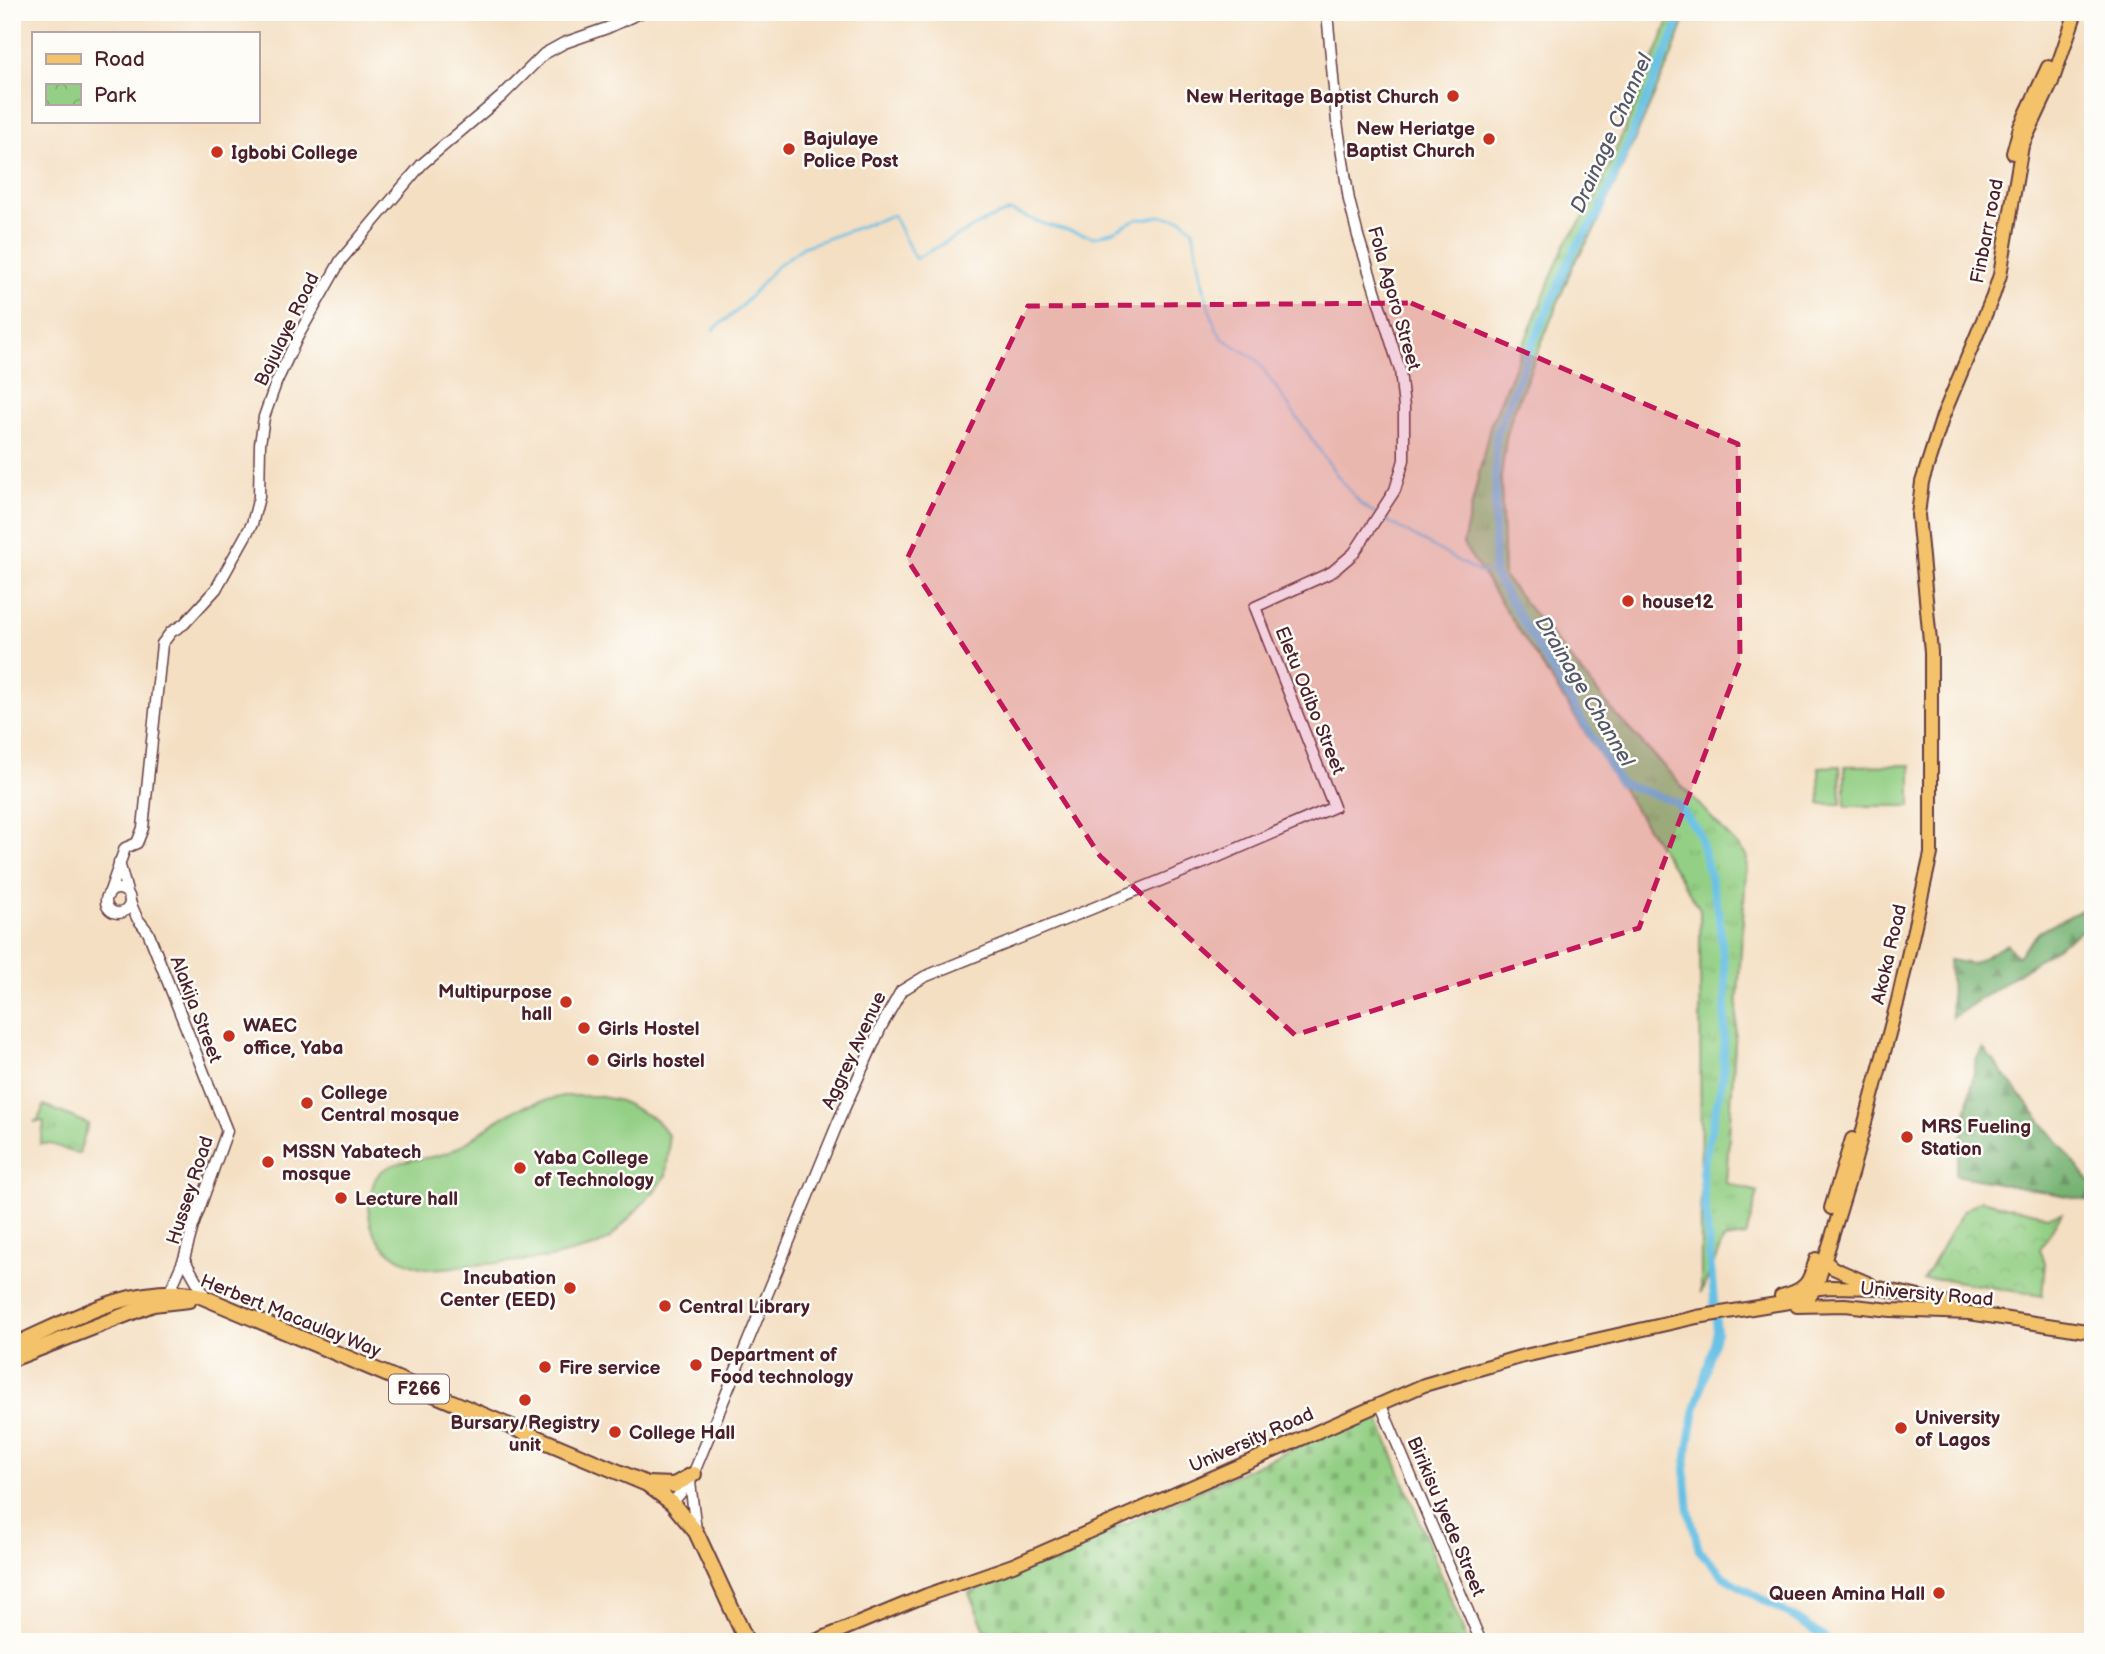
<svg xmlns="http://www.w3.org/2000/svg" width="2105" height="1654" font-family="'Balsamiq Sans',sans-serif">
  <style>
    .grass { fill: url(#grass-tufts); stroke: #6e7758; stroke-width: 2 }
    .forest { fill: url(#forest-firs); stroke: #60684e; stroke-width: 2 }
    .cemetery { fill: url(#cemetery-stones); stroke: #6e7758; stroke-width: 2 }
    .park { fill: url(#park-crowns); stroke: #6e7758; stroke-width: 2 }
    .pitch { fill: #93cf84; stroke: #6e7758; stroke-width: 2 }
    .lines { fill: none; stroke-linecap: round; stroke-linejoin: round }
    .stream { stroke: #66c0e4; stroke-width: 2.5 }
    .canal { stroke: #66c0e4; stroke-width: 8 }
    .minor-casing { stroke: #643c42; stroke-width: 13 }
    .major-casing { stroke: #643c42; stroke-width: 16 }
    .highway-casing { stroke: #643c42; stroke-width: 18 }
    .minor { stroke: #fff; stroke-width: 10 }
    .major { stroke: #f3c26a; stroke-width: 12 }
    .highway { stroke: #f3c26a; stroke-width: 14 }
    .marked { fill: #c2185b; fill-opacity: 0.2; stroke: #c2185b; stroke-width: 5; stroke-dasharray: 14 9; stroke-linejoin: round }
    .poi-dot { fill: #c8321e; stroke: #fdfcf7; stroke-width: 2.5 }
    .labels { text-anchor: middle; stroke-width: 5; stroke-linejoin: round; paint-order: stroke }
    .shield { fill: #fdfcf7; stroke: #806168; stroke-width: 2 }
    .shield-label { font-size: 18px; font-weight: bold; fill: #4a1f2b }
    .poi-label { font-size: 19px; font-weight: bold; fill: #4a1f2b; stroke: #fdfcf7; text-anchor: start }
    .street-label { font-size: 19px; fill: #4a1f2b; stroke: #fdfcf7 }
    .water-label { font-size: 21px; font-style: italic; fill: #54576c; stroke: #fdfcf7 }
  </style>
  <defs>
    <pattern id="grass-tufts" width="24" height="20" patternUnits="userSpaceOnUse" patternTransform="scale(1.75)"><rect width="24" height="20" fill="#93cf84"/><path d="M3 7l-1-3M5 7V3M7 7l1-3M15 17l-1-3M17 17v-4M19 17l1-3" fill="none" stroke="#80b172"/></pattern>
    <pattern id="forest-firs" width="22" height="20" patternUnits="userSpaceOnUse" patternTransform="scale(1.75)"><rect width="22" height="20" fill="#76b272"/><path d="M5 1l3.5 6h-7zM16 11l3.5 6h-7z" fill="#63905e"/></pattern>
    <pattern id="cemetery-stones" width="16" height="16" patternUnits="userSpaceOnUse" patternTransform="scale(1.75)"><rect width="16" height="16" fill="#93cf84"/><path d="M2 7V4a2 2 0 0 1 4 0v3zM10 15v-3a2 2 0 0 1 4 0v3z" fill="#80b172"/></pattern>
    <pattern id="park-crowns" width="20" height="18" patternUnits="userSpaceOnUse" patternTransform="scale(1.75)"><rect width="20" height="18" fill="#93cf84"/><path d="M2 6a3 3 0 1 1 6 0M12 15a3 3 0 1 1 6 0" fill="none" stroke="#80b172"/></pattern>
  </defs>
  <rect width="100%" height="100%" fill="#fdfcf7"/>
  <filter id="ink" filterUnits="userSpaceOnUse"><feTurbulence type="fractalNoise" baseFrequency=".0143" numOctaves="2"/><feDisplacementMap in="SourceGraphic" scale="14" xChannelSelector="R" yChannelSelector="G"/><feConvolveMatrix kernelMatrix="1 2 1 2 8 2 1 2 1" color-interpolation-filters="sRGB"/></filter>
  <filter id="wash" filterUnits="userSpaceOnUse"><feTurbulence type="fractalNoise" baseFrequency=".00686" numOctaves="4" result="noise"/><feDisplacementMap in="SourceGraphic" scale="28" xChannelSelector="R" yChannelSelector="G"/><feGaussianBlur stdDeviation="1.57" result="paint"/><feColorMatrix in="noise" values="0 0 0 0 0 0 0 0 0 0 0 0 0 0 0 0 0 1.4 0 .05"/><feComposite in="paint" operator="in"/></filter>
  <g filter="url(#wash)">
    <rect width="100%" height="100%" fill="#f4dfc3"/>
    <g class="grass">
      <path d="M1672 12H1688L1671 57 1595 229 1573 265 1513 413 1506 438 1501 478 1504 577 1616 715 1747 856 1726 1183 1758 1192 1746 1236 1724 1239 1701 1293 1700 909 1463 544 1490 426 1564 246 1593 203 1647 77Z"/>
      <path d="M44 1105 88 1124 79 1153C64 1153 60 1142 40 1144L44 1123 43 1121 34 1122 38 1120Z"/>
    </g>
    <g class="forest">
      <path d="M2093 904V923L1952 1018 1949 960 1972 964 2007 944 2017 957 2039 932Z"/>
      <path d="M1983 1048 2093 1186V1201L1955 1175 1976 1060Z"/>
    </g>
    <path class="cemetery" d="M1376 1412 1468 1642H990L969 1593Z"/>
    <path class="park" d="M1981 1200 2047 1216 2062 1213 2040 1249 2045 1263 2042 1296 1944 1279 1923 1280 1963 1211Z"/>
    <g class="pitch">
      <path d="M1911 765V806H1845V766Z"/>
      <path d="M1840 766 1841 804H1820L1819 767Z"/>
      <path d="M563 1096H598L620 1101 655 1119 668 1135 669 1148 666 1175 659 1186 618 1230 609 1239 594 1247 550 1258 432 1269C395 1264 363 1239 370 1199 372 1189 373 1178 382 1171 402 1157 428 1161 449 1152 471 1143 487 1126 507 1114 523 1105 544 1101 563 1096Z"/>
    </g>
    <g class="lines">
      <g class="stream">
        <path d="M713 330 738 310 777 266 803 247 893 215 915 259 985 221 1010 211 1047 225 1094 237 1114 231 1137 219H1148L1159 216 1182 219 1193 230 1205 294 1215 326 1222 338 1257 360 1339 478 1361 504 1376 514"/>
        <path d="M1382 518 1478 572 1494 574"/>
      </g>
      <path class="canal" d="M1683 12 1599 213 1574 250 1528 354 1496 435 1494 574 1620 783 1676 802 1699 833 1718 909 1726 985 1723 1076 1702 1171 1717 1332 1694 1414 1685 1469 1689 1511 1699 1550 1724 1577 1795 1618 1831 1642"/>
    </g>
  </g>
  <g filter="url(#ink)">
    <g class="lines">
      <g class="minor-casing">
        <g id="minor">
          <path d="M119 862 127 892"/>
          <circle cx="118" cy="901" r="12"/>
          <path d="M109 894 125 848 137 843 143 828 162 644 171 632 184 624 216 589 252 524 259 497 260 444 264 417 276 383 298 336 341 260 422 164 501 97 544 54 564 43 607 28 642 12"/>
          <path d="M130 902 137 918 148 932 227 1131 193 1226 184 1259 170 1291"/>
          <path d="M184 1259 206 1298"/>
          <path d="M1380 1403 1481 1642"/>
          <path d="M690 1482 696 1530"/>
          <path d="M672 1503 690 1482 839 1120 881 1027 901 991 924 977 1206 862 1334 807 1255 607 1332 572 1354 553 1395 490 1404 460V408L1400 370 1358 236 1349 200 1337 122 1327 12"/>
        </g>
      </g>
      <g class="major-casing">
        <g id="major">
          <path d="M2013 153 2020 127 2048 67"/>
          <path d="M1831 1208 1852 1139"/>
          <path d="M1824 1260 1833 1268 1870 1284"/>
          <path d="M1810 1289 1831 1287 1880 1288 1954 1305"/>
          <path d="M1781 1296C1806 1290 1809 1283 1816 1259"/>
          <path d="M1797 1306 1845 1305 1891 1310 1969 1313 2093 1332"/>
          <path d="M813 1642 927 1595 1013 1565 1424 1385 1520 1357 1697 1317 1795 1301 1811 1295 1818 1282 1852 1171 1898 1000 1931 854V652L1918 515 1922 482 1943 416 1993 296 2000 275 2022 146 2052 82 2076 12"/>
        </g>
      </g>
      <g class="highway-casing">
        <g id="highway">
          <path d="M12 1346C71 1320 133 1283 198 1295L647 1484 672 1503 696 1532 747 1642"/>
          <path d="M12 1359 153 1304 189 1300"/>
          <path d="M647 1484 674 1485 694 1474"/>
        </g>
      </g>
      <use href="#minor" class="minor"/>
      <use href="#major" class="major"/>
      <use href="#highway" class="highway"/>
    </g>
  </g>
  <path class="marked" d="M1411 303 1738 444 1740 661 1639 928 1295 1035 1100 856 907 559 1028 306Z"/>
  <g class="poi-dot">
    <circle cx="1453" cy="96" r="7"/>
    <circle cx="1489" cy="139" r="7"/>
    <circle cx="789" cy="149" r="7"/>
    <circle cx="217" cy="152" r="7"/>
    <circle cx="1628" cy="601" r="7"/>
    <circle cx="566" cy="1002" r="7"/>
    <circle cx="584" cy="1028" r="7"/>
    <circle cx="229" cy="1036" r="7"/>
    <circle cx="593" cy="1060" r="7"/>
    <circle cx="307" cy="1103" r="7"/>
    <circle cx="1907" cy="1137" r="7"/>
    <circle cx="268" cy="1162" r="7"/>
    <circle cx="520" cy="1168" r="7"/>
    <circle cx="341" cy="1198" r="7"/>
    <circle cx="570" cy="1288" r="7"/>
    <circle cx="665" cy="1306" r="7"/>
    <circle cx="696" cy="1365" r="7"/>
    <circle cx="545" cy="1367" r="7"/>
    <circle cx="525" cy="1400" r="7"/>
    <circle cx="1901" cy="1428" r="7"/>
    <circle cx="615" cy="1432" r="7"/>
    <circle cx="1939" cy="1593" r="7"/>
  </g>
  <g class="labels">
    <rect class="shield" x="389" y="1374.5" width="60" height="29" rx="5"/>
    <g class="shield-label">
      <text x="419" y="1395">F266</text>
    </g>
    <g class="poi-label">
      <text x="1439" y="103" text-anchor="end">New Heritage Baptist Church</text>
      <text x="1475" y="135" text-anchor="end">New Heriatge<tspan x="1475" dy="22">Baptist Church</tspan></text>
      <text x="803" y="145">Bajulaye<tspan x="803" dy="22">Police Post</tspan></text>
      <text x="231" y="159">Igbobi College</text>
      <text x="1642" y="608">house12</text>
      <text x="552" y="998" text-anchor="end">Multipurpose<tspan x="552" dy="22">hall</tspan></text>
      <text x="243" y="1032">WAEC<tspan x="243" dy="22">office, Yaba</tspan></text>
      <text x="598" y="1035">Girls Hostel</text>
      <text x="607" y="1067">Girls hostel</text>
      <text x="321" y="1099">College<tspan x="321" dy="22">Central mosque</tspan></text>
      <text x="1921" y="1133">MRS Fueling<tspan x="1921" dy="22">Station</tspan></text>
      <text x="282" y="1158">MSSN Yabatech<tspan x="282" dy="22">mosque</tspan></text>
      <text x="534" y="1164">Yaba College<tspan x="534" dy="22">of Technology</tspan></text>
      <text x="355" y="1205">Lecture hall</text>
      <text x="556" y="1284" text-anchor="end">Incubation<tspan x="556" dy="22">Center (EED)</tspan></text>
      <text x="679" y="1313">Central Library</text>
      <text x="710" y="1361">Department of<tspan x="710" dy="22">Food technology</tspan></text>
      <text x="559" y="1374">Fire service</text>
      <text x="1915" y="1424">University<tspan x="1915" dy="22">of Lagos</tspan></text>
      <text x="525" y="1429" text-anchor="middle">Bursary/Registry<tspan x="525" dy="22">unit</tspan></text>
      <text x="629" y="1439">College Hall</text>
      <text x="1925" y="1600" text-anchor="end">Queen Amina Hall</text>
    </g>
    <g class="street-label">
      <text transform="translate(1986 231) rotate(-79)" y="7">Finbarr road</text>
      <text transform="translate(1395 298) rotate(74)" y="7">Fola Agoro Street</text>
      <text transform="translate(286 329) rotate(-64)" y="7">Bajulaye Road</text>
      <text transform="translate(1311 700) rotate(68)" y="7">Eletu Odibo Street</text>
      <text transform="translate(1888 954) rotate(-77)" y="7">Akoka Road</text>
      <text transform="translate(197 1009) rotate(69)" y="7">Alakija Street</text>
      <text transform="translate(853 1050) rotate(-65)" y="7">Aggrey Avenue</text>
      <text transform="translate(189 1190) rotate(-72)" y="7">Hussey Road</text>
      <text transform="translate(1927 1293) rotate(5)" y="7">University Road</text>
      <text transform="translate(291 1315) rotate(22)" y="7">Herbert Macaulay Way</text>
      <text transform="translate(1251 1439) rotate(-24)" y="7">University Road</text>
      <text transform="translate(1447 1516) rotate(67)" y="7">Birikisu Iyede Street</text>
    </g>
    <g class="water-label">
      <text transform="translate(1611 133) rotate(-66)" y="7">Drainage Channel</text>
      <text transform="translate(1585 691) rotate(59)" y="7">Drainage Channel</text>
    </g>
  </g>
  <rect width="2105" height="1654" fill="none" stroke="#fdfcf7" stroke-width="42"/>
  <rect x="32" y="32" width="228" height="91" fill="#fdfcf7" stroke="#b5a4a5" stroke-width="2"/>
  <rect x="46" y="54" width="35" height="10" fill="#f3c26a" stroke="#b5a4a5" stroke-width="2"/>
  <text x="94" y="66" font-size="21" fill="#4a1f2b">Road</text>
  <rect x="46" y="84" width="35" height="21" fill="url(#park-crowns)" stroke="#b5a4a5" stroke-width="2"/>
  <text x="94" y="102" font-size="21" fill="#4a1f2b">Park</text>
</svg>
